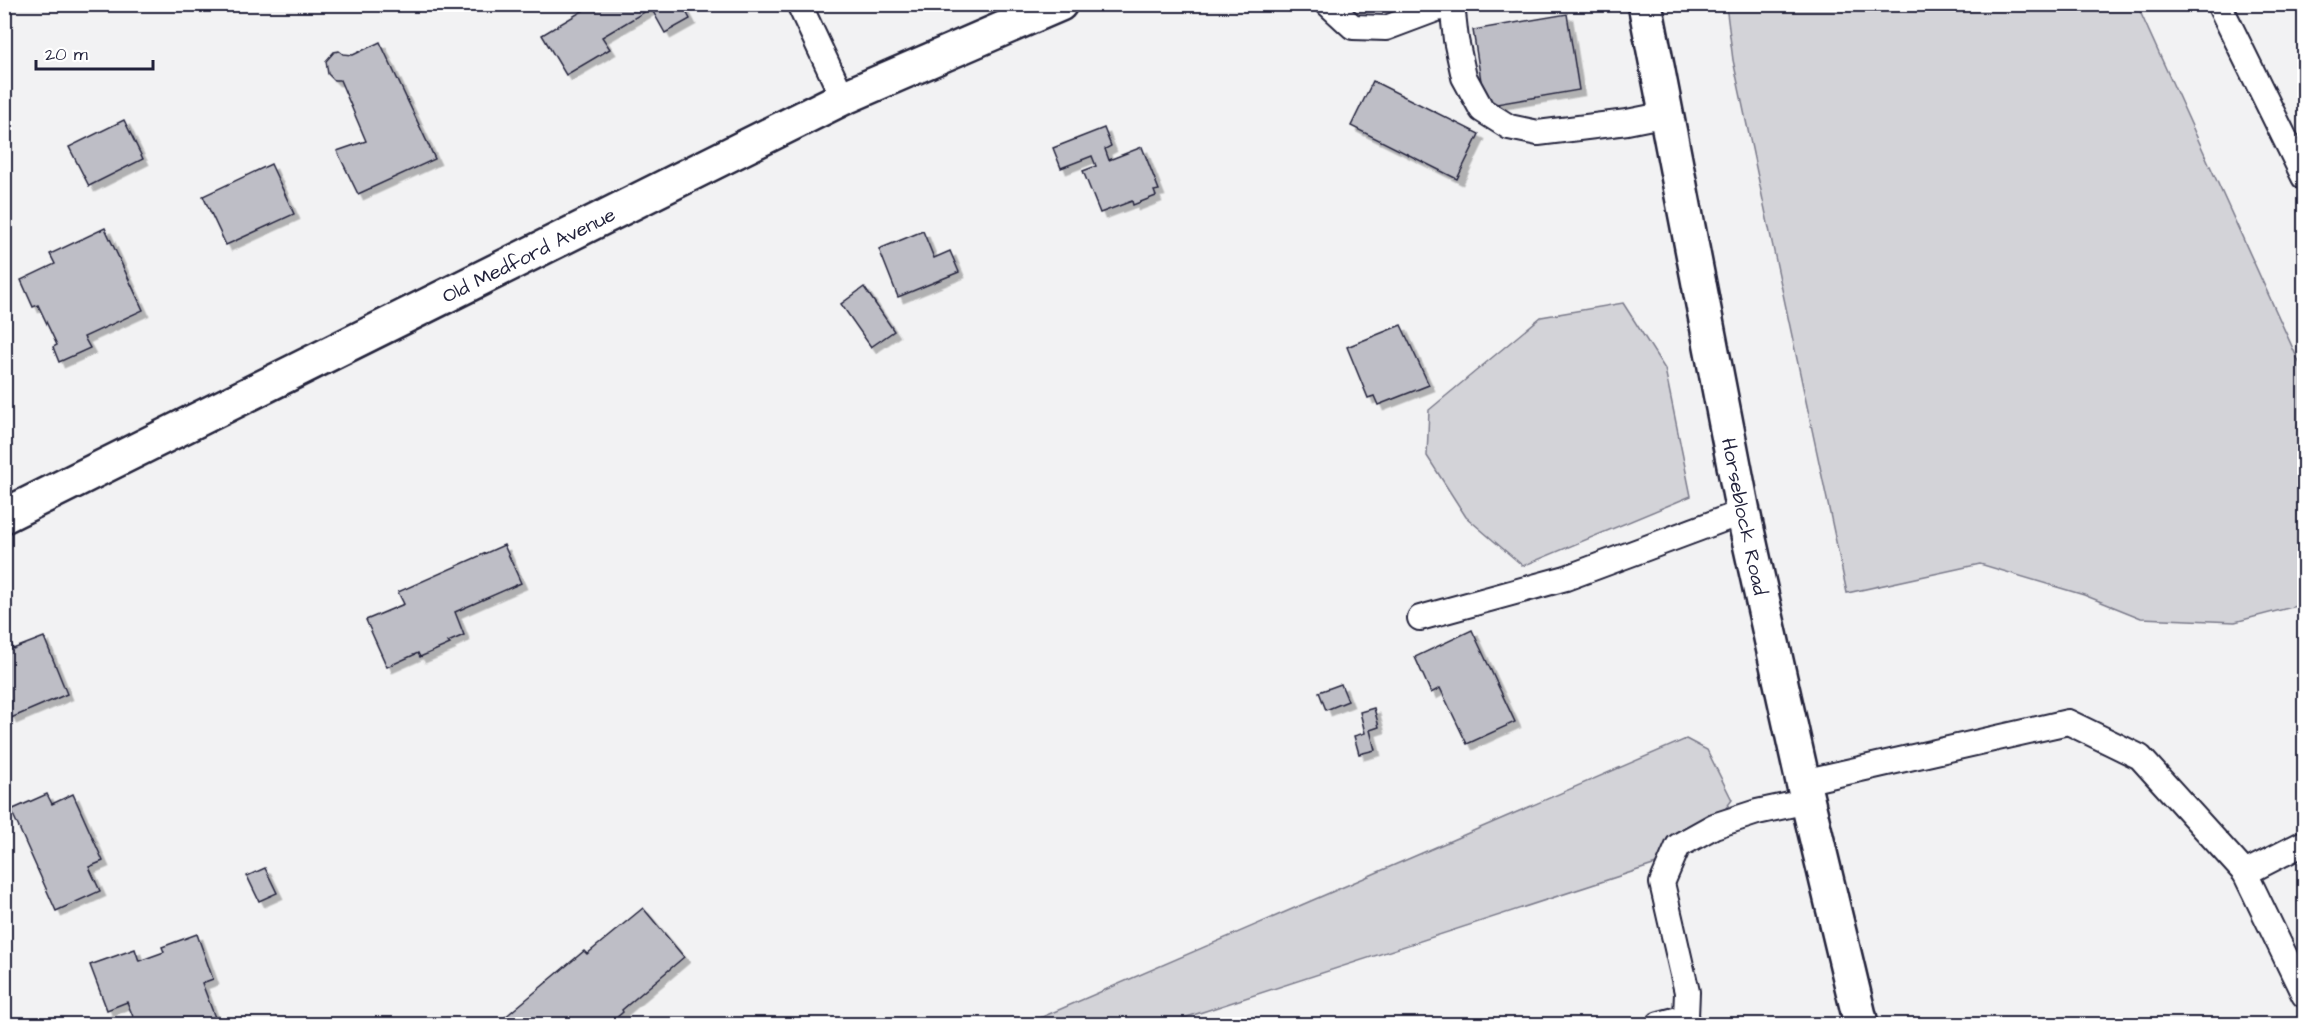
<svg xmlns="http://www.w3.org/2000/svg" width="2309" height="1029" font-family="'Architects Daughter',sans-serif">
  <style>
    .green { fill: #d3d3d8; stroke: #7a7a8a; stroke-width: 1.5 }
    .building { fill: #bebec6; stroke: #22223b; stroke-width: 1.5; filter: url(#shadow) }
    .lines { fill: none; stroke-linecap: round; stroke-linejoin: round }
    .lane-casing { stroke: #22223b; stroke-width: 28 }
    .secondary-casing { stroke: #22223b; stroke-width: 38 }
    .primary-casing { stroke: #22223b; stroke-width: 38 }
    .lane { stroke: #fff; stroke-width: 24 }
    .secondary { stroke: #fff; stroke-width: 33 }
    .primary { stroke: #fff; stroke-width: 33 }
    .labels { text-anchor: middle; stroke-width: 4.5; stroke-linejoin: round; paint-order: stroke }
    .street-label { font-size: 20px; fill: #22223b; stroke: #fff }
  </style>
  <defs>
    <filter id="shadow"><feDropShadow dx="5.5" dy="5.5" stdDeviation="0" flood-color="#0004"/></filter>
  </defs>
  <rect width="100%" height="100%" fill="#f2f2f3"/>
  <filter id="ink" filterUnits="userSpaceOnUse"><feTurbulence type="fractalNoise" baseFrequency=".0167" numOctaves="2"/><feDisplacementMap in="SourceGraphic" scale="12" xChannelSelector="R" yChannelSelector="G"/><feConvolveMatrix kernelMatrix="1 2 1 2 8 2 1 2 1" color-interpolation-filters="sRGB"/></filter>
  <g filter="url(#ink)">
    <g class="green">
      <path d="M1726 5H2137L2304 373V604L2235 622 2141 618 2084 595 1980 564 1847 593 1733 60Z"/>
      <path d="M1623 303 1665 369 1691 496 1523 566 1466 517 1427 456 1429 410 1541 317Z"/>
      <path d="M1686 739 1707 750 1732 800 1693 852 1178 1020 1173 1024H1026Z"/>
    </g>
    <g class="building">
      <path d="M594 4H682L690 19 665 33 651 8 602 37 610 49 566 75 542 35Z"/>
      <path d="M1567 14 1579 90 1485 106 1473 30Z"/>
      <path d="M380 42 435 159 358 194 337 151 366 141 340 80H334L328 74 326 61 334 52 339 51 343 54 353 55Z"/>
      <path d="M1373 81 1479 134 1457 179 1351 126Z"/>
      <path d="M124 120 143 159 89 186 69 147Z"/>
      <path d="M1104 128 1111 146 1105 149 1109 160 1142 147 1159 190 1154 191 1156 196 1133 205 1132 201 1100 213 1083 171 1096 166 1092 156 1061 168 1053 148Z"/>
      <path d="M271 164 294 214 226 245 203 196Z"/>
      <path d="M105 228 143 310 84 337 90 348 59 362 53 347 57 345 38 305 33 307 21 280 55 264 50 254Z"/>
      <path d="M923 231 934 258 950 251 959 272 898 297 879 249Z"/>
      <path d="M864 287 894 331 871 347 841 304Z"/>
      <path d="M1401 325 1429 385 1378 405 1374 396 1368 398 1347 347Z"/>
      <path d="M504 545 521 583 455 612 464 635 448 642 450 644 420 657 418 653 387 667 366 620 404 604 398 592Z"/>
      <path d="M1472 630 1515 722 1467 744 1440 688 1431 693 1415 657Z"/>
      <path d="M44 637 67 694 11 718 8 711 4 712V646L11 643 13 649Z"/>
      <path d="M1341 684 1348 701 1326 710 1319 692Z"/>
      <path d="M1374 708 1379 727 1370 730 1375 750 1359 754 1354 736 1365 733 1360 712Z"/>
      <path d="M47 794 52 804 73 794 103 861 89 867 100 891 56 911 11 810Z"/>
      <path d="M265 868 277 893 259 901 247 876Z"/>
      <path d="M643 908 684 957 622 1010 623 1012 609 1024H509L504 1018 584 951 587 954Z"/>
      <path d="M197 934 213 979 202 983 217 1023 136 1024 127 1002 107 1010 90 965 135 949 139 961 164 952 162 947Z"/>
    </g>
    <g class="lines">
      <g class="lane-casing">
        <g id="lane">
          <path d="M799 4 843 98"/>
          <path d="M1328 4 1353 27 1386 28 1450 4"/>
          <path d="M1452 4 1456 40 1464 77 1482 110 1509 127 1538 133 1627 122 1667 114"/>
          <path d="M2219 4 2304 177"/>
          <path d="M1420 618 1566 578 1743 512"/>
          <path d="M1803 782 2068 722 2140 757 2245 873 2304 843"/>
          <path d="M2245 873 2304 995"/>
          <path d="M1659 1024 1686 1017 1687 992 1662 883 1678 846 1714 826 1757 812 1808 801"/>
        </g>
      </g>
      <g class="secondary-casing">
        <g id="secondary">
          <path id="s1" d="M4 516 843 98 1060 4"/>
        </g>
      </g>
      <g class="primary-casing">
        <g id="primary">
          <path id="s2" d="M1645 4 1743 512 1803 782 1861 1024"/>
        </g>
      </g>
      <use href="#lane" class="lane"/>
      <use href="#secondary" class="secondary"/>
      <use href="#primary" class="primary"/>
    </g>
  </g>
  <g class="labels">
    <g class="street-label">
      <text dy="7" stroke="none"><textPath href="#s1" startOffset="586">Old Medford Avenue</textPath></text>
      <text dy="7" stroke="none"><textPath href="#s2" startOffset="522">Horseblock Road</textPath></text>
    </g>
  </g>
  <rect width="2309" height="1029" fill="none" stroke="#fff" stroke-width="24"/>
  <rect x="12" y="12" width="2285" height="1005" fill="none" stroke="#22223b" stroke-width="2" filter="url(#ink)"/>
  <path d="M36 60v9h117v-9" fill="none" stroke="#22223b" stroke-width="3"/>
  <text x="45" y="60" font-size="18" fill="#22223b" stroke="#ffffff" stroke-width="4.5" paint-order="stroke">20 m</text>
</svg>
